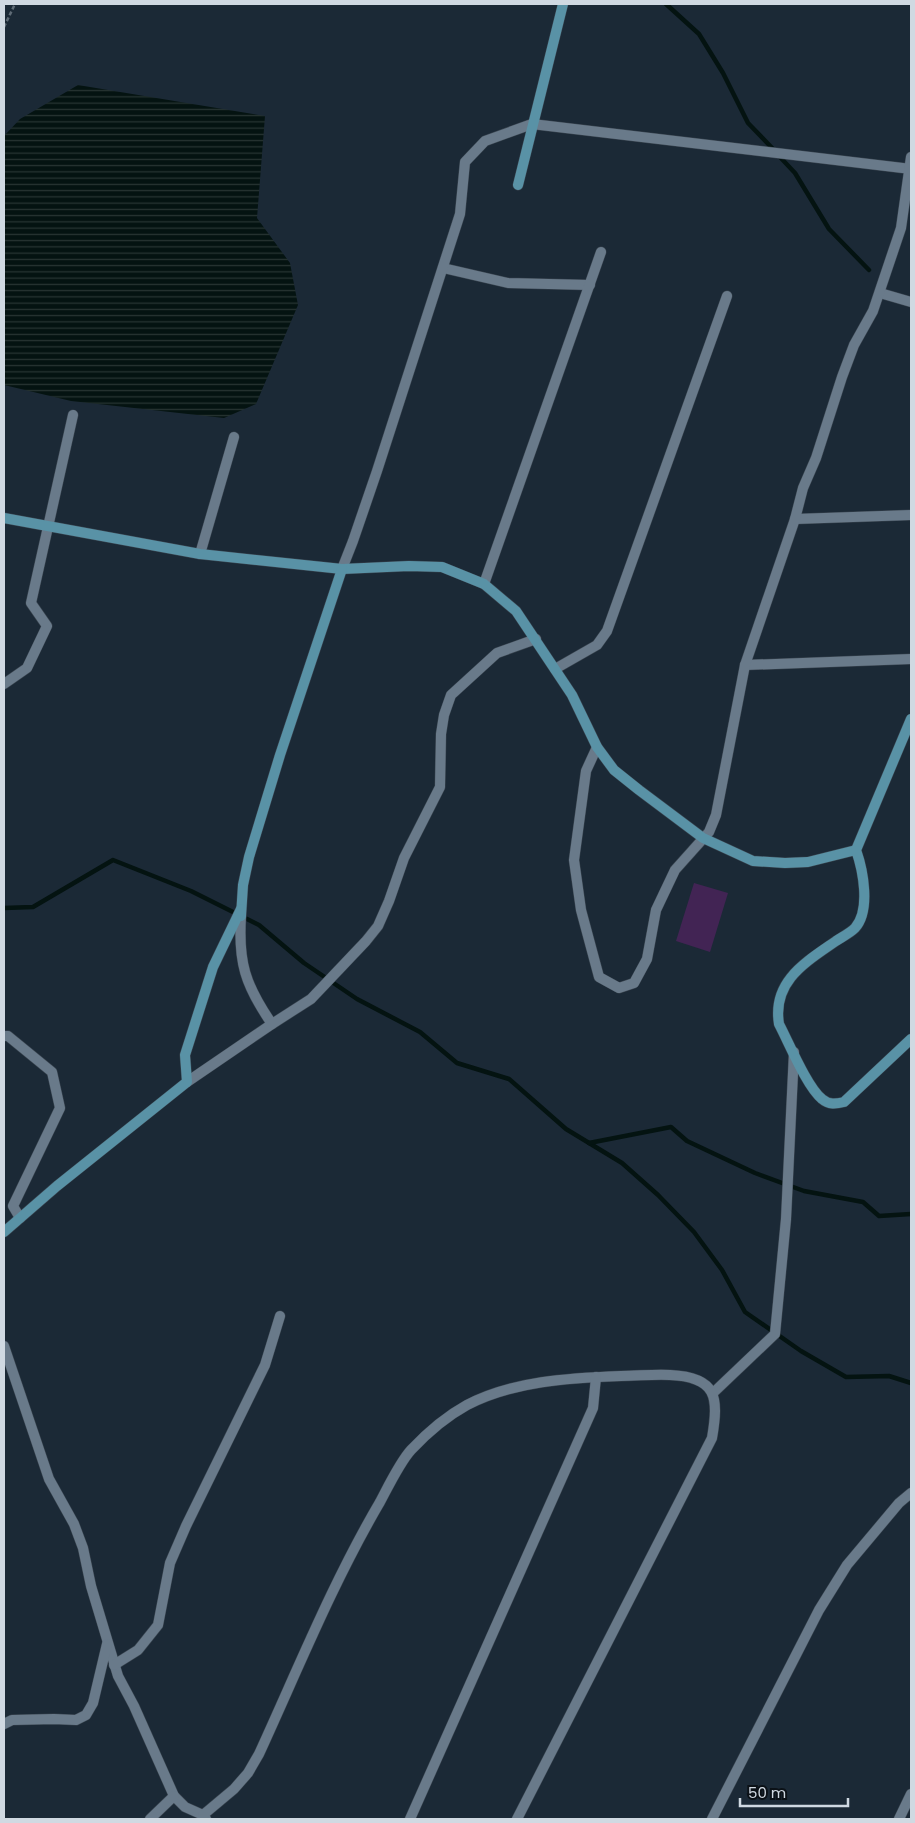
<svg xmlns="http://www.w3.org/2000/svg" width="915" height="1823" font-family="Poppins,sans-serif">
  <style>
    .green { fill: #422454 }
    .water { fill: url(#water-rules) }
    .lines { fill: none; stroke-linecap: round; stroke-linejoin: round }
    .stream { stroke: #041311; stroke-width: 4.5 }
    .street-casing { stroke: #3a4550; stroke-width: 11 }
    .secondary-casing { stroke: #3a4550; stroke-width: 11 }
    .path { stroke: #5f6b76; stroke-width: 2.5; stroke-dasharray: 4 2.5; stroke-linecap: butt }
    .street { stroke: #697a8a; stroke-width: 10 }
    .secondary { stroke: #5992a6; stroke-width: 10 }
  </style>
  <defs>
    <pattern id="water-rules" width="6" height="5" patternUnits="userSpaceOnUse" patternTransform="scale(1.25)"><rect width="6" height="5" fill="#041311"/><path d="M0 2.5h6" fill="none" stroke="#283533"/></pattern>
  </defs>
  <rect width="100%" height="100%" fill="#1b2936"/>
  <path class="green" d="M694 883 728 893 710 952 676 941Z"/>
  <path class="water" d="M78 85 265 116 257 218 290 263 298 305 256 404 224 418 71 401 4 385V136L20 119Z"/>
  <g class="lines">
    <g class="stream">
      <path d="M666 4 699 34 723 73 748 123 774 150"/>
      <path d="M779 156 795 173 829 229 869 270"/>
      <path d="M4 908 33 907 113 860 191 891 259 925 304 963 357 999 420 1032 457 1063 509 1079 566 1129 622 1163 658 1195 694 1232 722 1270 745 1312 801 1351 846 1377 889 1376 911 1383"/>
      <path d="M589 1143 671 1127 687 1141 755 1173 804 1191 863 1202 879 1216 911 1214"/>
    </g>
    <g class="street-casing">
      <g id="street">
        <path d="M443 268 508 283 590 285"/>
        <path d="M880 293 911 302"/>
        <path d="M795 519 911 515"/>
        <path d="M200 554 234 437"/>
        <path d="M342 569 353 541 377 471 460 214 465 162 485 141 532 124 911 169"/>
        <path d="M484 584 601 252"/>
        <path d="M745 665 911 659"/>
        <path d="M555 669 597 645 607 631 727 296"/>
        <path d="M4 684 27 668 47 626 31 603 73 415"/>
        <path d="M597 747 586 771 574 860 581 910 599 977 619 988 634 983 647 959 656 910 675 870 709 832 716 815 745 665 795 519 803 488 816 458 842 377 854 345 873 311 901 228 911 157"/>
        <path d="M241 916C238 962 245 985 272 1024"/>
        <path d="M4 1036H8L52 1072 60 1108 13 1206 20 1218"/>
        <path d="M187 1082 272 1024 311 999 366 941 378 926 389 901 404 858 440 787 441 734 444 715 451 695 497 653 536 639"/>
        <path d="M4 1346 49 1479 74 1524 83 1548 91 1586 118 1676 134 1706 174 1796 185 1807 203 1815 206 1819"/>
        <path d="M713 1393 775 1334 786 1219 794 1052"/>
        <path d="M114 1665 138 1650 158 1625 170 1563 186 1526 265 1365 280 1316"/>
        <path d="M4 1724 12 1720 54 1719 76 1720 86 1715 93 1703 107 1644"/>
        <path d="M203 1815 234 1789 248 1773 259 1754C298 1669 333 1582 380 1502 388 1487 400 1462 411 1450 426 1434 447 1416 467 1405 513 1381 569 1378 621 1376 637 1376 654 1374 670 1375 717 1377 719 1397 712 1438L517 1819"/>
        <path d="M150 1819 174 1796"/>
        <path d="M410 1819 593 1408 596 1377"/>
        <path d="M712 1819 819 1610 847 1565 899 1503 911 1493"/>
        <path d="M899 1819 911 1794"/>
      </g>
    </g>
    <g class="secondary-casing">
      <g id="secondary">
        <path d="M518 185 563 4"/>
        <path d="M4 518 200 554 342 569 409 566 442 567 484 584 516 611 572 695 597 747 614 770 639 790 703 838 753 861 785 863 808 862 856 850"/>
        <path d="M911 719 856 850C863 870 871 910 855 928 850 933 842 937 836 941 806 962 772 981 779 1024 789 1043 807 1087 822 1099 829 1105 836 1104 844 1102L911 1039"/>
        <path d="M241 916 243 885 249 857 280 755 342 569"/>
        <path d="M4 1232 57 1186 187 1082 185 1055 213 967 241 909"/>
      </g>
    </g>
    <path class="path" d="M4 27 15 4"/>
    <use href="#street" class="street"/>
    <use href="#secondary" class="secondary"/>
  </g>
  <rect width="915" height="1823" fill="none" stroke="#d0d9e2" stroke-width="10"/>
  <path d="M740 1798v8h108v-8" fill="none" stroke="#d0d9e2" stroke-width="2.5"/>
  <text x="748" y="1798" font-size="15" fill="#d0d9e2" stroke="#0b1117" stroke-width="4" paint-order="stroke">50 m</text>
</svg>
